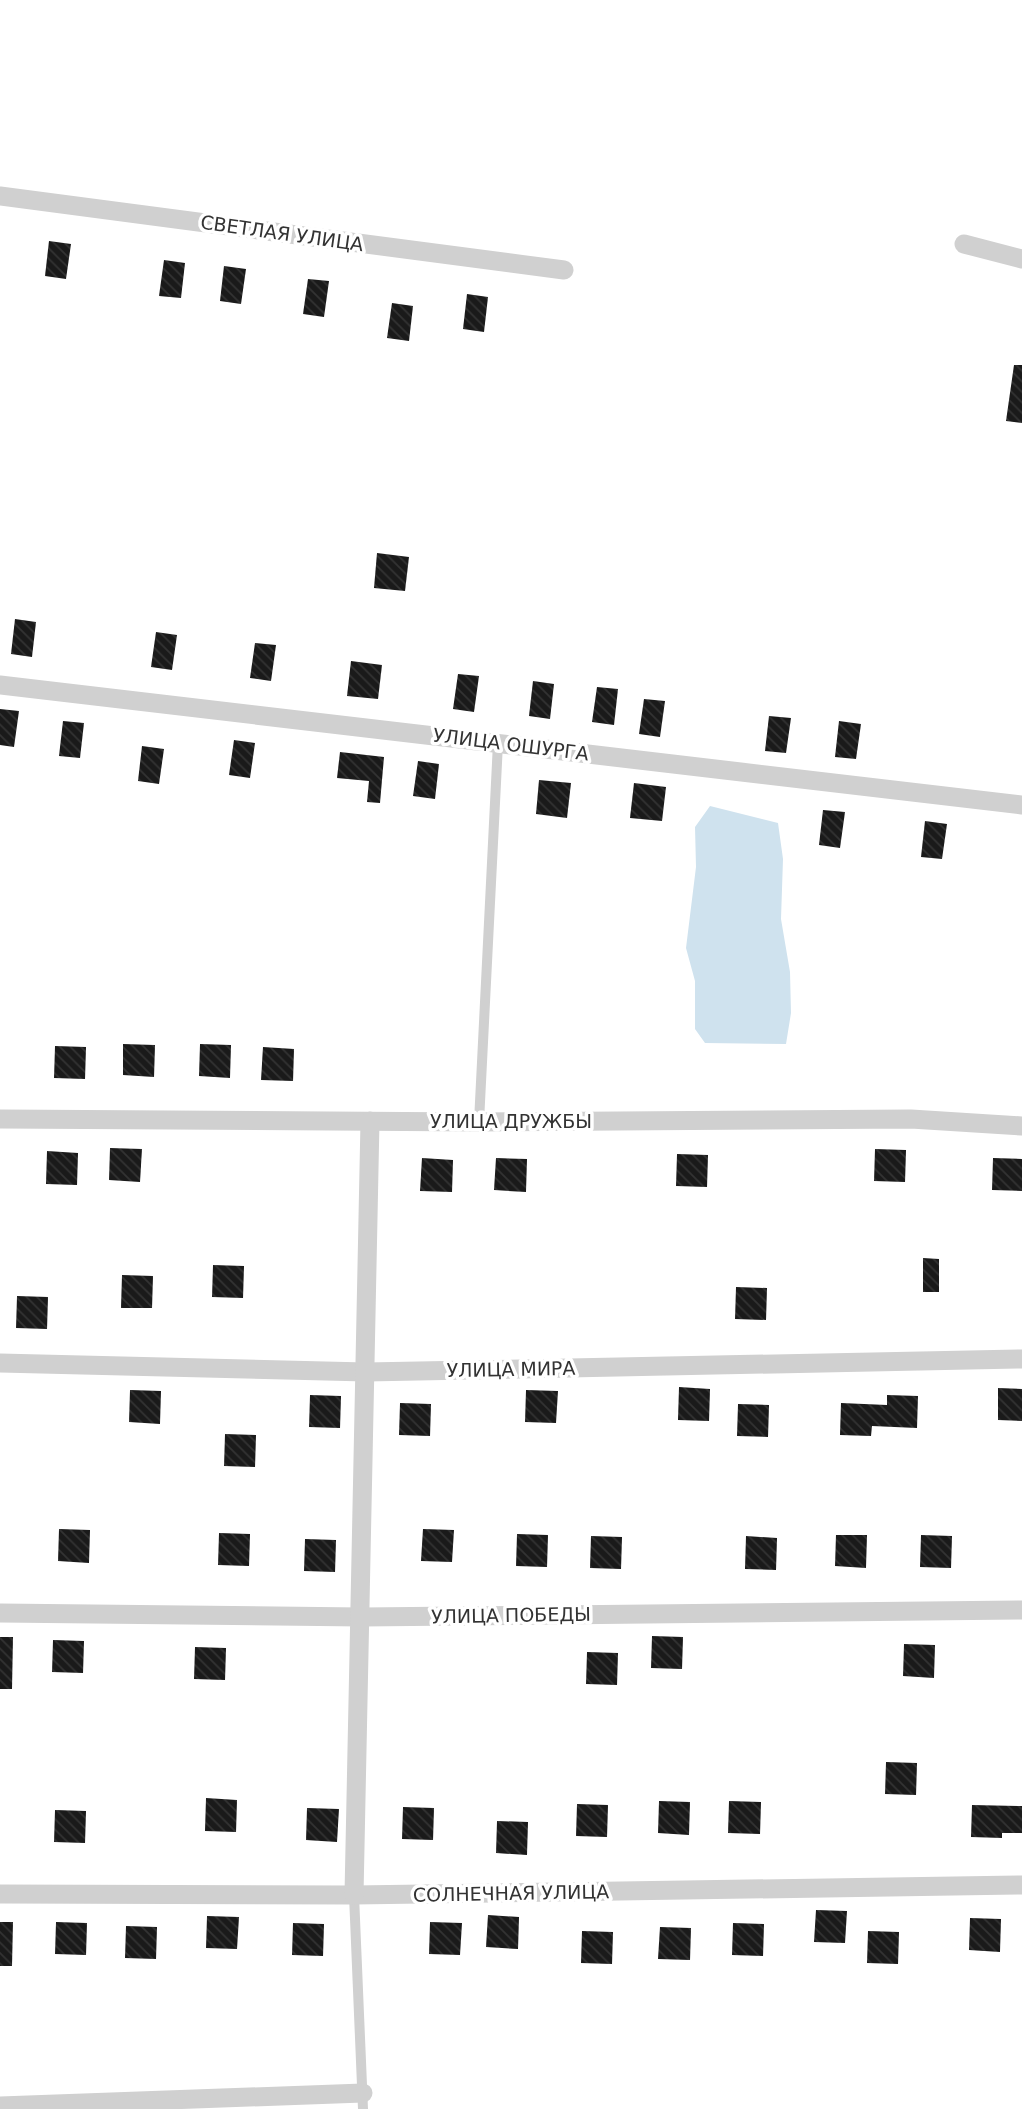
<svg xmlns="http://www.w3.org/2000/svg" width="1022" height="2109" font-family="'DejaVu Sans',sans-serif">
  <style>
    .water { fill: #cfe2ee }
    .building { fill: url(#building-back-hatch) }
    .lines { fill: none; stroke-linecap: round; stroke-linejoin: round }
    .lane { stroke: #d0d0d0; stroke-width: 10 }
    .street { stroke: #d0d0d0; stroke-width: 19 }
    .labels { text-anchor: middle; stroke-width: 7; stroke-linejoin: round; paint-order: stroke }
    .street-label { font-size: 19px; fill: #333; stroke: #fff }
  </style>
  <defs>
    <pattern id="building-back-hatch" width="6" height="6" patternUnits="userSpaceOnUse" patternTransform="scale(1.75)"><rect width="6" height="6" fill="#1a1a1a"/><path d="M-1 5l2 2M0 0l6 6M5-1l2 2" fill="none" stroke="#333"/></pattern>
  </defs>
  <rect width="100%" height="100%" fill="#fff"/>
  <path class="water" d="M710 806 778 823 783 859 781 919 790 972 791 1013 786 1044 705 1043 695 1029V981L686 948 696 867 695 827Z"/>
  <g class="building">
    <path d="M49 241 71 244 66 279 45 276Z"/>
    <path d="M164 260 185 263 181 298 159 296Z"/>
    <path d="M224 266 246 269 241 304 220 301Z"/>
    <path d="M308 279 329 281 324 317 303 314Z"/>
    <path d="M467 294 488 297 484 332 463 329Z"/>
    <path d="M392 303 413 306 409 341 387 338Z"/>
    <path d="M1014 365H1022V423L1006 421Z"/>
    <path d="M377 553 409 557 405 591 374 588Z"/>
    <path d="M15 619 36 622 32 657 11 654Z"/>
    <path d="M156 632 177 635 172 670 151 667Z"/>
    <path d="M255 643 276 645 271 681 250 678Z"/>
    <path d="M351 661 382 665 378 699 347 696Z"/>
    <path d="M458 674 479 676 474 712 453 709Z"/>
    <path d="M533 681 554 684 550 719 529 716Z"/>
    <path d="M597 687 618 689 614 725 592 722Z"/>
    <path d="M644 699 665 701 660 737 639 734Z"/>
    <path d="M0 709 19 711 14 747 0 745Z"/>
    <path d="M769 716 791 718 786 753 765 751Z"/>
    <path d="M63 721 84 723 80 758 59 756Z"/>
    <path d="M839 721 861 724 856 759 835 757Z"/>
    <path d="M234 740 255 743 250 778 229 775Z"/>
    <path d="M142 746 164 749 159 784 138 781Z"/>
    <path d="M340 752 384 757 380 803 367 802 369 781 337 778Z"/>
    <path d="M418 761 439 764 435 799 413 796Z"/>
    <path d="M539 780 571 783 567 818 536 814Z"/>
    <path d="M634 783 666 787 662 821 630 818Z"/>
    <path d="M823 810 845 812 840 848 819 845Z"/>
    <path d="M925 821 947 824 942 859 921 857Z"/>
    <path d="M123 1044 155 1045 154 1077 123 1075Z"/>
    <path d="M200 1044 231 1045 230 1078 199 1076Z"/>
    <path d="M55 1046 86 1047 85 1079 54 1078Z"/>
    <path d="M263 1047 294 1049 293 1081 261 1080Z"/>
    <path d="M110 1148 142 1149 140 1182 109 1180Z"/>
    <path d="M875 1149 906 1150 905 1182 874 1181Z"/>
    <path d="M47 1151 78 1153 77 1185 46 1184Z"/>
    <path d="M677 1154 708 1155 707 1187 676 1186Z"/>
    <path d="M422 1158 453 1160 452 1192 420 1191Z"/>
    <path d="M496 1158 527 1159 526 1192 494 1190Z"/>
    <path d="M993 1158 1022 1159V1191L992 1190Z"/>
    <path d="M923 1258 939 1259V1292H923Z"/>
    <path d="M213 1265 244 1266 243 1298 212 1297Z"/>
    <path d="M122 1275 153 1276 152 1308H121Z"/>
    <path d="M736 1287 767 1288 766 1320 735 1319Z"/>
    <path d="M17 1296 48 1297 47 1329 16 1328Z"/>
    <path d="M679 1387 710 1389 709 1421 678 1420Z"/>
    <path d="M998 1388 1022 1389V1421L998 1420Z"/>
    <path d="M130 1390 161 1391 160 1424 129 1422Z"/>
    <path d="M526 1390 558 1391 556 1423 525 1422Z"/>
    <path d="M310 1395 341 1396 340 1428 309 1427Z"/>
    <path d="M887 1395 918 1396 917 1428 872 1426 871 1436 840 1435 841 1403 887 1405Z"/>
    <path d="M400 1403 431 1404 430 1436 399 1435Z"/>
    <path d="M738 1404 769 1405 768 1437 737 1436Z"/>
    <path d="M225 1434 256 1435 255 1467 224 1466Z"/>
    <path d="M59 1529 90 1530 89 1563 58 1561Z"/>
    <path d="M423 1529 454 1530 452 1562 421 1561Z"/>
    <path d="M219 1533 250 1534 249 1566 218 1565Z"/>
    <path d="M517 1534 548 1535 547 1567 516 1566Z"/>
    <path d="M836 1535H867L866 1568 835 1566Z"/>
    <path d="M921 1535 952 1536 951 1568 920 1567Z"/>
    <path d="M591 1536 622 1537 621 1569 590 1568Z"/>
    <path d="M746 1536 777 1538 776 1570 745 1569Z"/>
    <path d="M305 1539 336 1540 335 1572 304 1571Z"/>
    <path d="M652 1636 683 1637 682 1669 651 1668Z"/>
    <path d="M0 1637H13L12 1689H0Z"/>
    <path d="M53 1640 84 1641 83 1673 52 1672Z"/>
    <path d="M904 1644 935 1645 934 1678 903 1676Z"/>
    <path d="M195 1647 226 1648 225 1680 194 1679Z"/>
    <path d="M587 1652 618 1653 617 1685 586 1684Z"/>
    <path d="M886 1762 917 1763 916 1795 885 1794Z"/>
    <path d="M206 1798 237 1800 236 1832 205 1831Z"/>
    <path d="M659 1801 690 1802 689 1835 658 1833Z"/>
    <path d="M729 1801 761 1802 760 1834 728 1833Z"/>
    <path d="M577 1804 608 1805 607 1837 576 1836Z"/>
    <path d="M972 1805 1022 1806V1833H1002V1838L971 1837Z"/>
    <path d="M403 1807 434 1808 433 1840 402 1839Z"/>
    <path d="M307 1808 339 1809 337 1842 306 1840Z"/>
    <path d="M55 1810 86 1811 85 1843 54 1842Z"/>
    <path d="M497 1821 528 1822 527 1855 496 1853Z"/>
    <path d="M816 1910 847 1911 845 1943 814 1942Z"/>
    <path d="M488 1915 519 1917 518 1949 486 1947Z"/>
    <path d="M207 1916 239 1917 237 1949 206 1948Z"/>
    <path d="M970 1918 1001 1919 1000 1952 969 1950Z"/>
    <path d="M0 1922H13L12 1966H0Z"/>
    <path d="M56 1922 87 1923 86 1955 55 1954Z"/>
    <path d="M430 1922 462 1923 460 1955 429 1954Z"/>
    <path d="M293 1923 324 1924 323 1956 292 1955Z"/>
    <path d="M733 1923 764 1924 763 1956 732 1955Z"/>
    <path d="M126 1926 157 1927 156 1959 125 1958Z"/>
    <path d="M660 1927 691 1928 690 1960 658 1959Z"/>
    <path d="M582 1931 613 1932 612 1964 581 1963Z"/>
    <path d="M868 1931 899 1932 898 1964 867 1963Z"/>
  </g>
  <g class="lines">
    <g class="lane">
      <path d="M479 1122 498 743"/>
      <path d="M354 1895 363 2109"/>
    </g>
    <g class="street">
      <path d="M0 196 564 270"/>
      <path d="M964 244 1022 259"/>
      <path d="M0 685 1022 805"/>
      <path d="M0 1119 479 1122 911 1119 1022 1126"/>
      <path d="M0 1363 366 1372 1022 1359"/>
      <path d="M0 1613 362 1617 1022 1610"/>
      <path d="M0 1894 354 1895 1022 1885"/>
      <path d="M354 1895 370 1121"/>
      <path d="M0 2106 363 2093"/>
    </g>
  </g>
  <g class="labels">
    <g class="street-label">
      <text transform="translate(282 233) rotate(8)" y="7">СВЕТЛАЯ УЛИЦА</text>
      <text transform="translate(511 744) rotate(7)" y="7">УЛИЦА ОШУРГА</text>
      <text x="511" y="1128">УЛИЦА ДРУЖБЫ</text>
      <text transform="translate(511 1369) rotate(-1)" y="7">УЛИЦА МИРА</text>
      <text transform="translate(511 1615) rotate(-1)" y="7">УЛИЦА ПОБЕДЫ</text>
      <text transform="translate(511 1893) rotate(-1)" y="7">СОЛНЕЧНАЯ УЛИЦА</text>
    </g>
  </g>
</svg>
